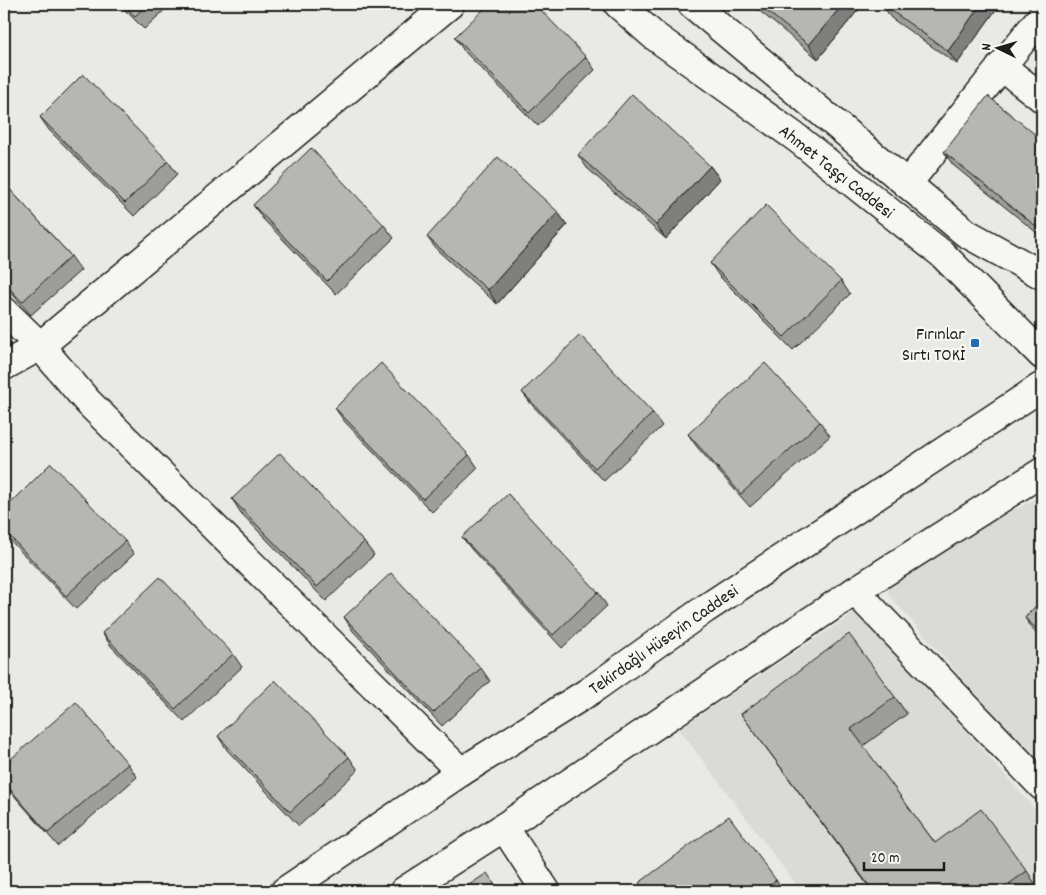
<svg xmlns="http://www.w3.org/2000/svg" width="1046" height="895" font-family="Dekko,sans-serif">
  <style>
    .built { fill: #dadad6 }
    .lines { fill: none; stroke-linecap: round; stroke-linejoin: round }
    .minor-casing { stroke: #1c1c1c; stroke-width: 31 }
    .secondary-casing { stroke: #1c1c1c; stroke-width: 31 }
    .minor { stroke: #f6f6f2; stroke-width: 28 }
    .secondary { stroke: #f6f6f2; stroke-width: 28 }
    .wall { fill: #9d9d9a; stroke: #1c1c1c }
    .shaded-wall { fill: #7f7f7d; stroke: #1c1c1c }
    .building { fill: #b6b6b3; stroke: #1c1c1c }
    .poi-dot { fill: #1f6fb2; stroke: #f6f6f2; stroke-width: 2 }
    .labels { text-anchor: middle; stroke-width: 4.5; stroke-linejoin: round; paint-order: stroke }
    .street-label { font-size: 18px; fill: #1c1c1c; stroke: #f6f6f2 }
    .poi-label { font-size: 18px; fill: #1c1c1c; stroke: #f6f6f2; text-anchor: end }
  </style>
  <rect width="100%" height="100%" fill="#e9e9e5"/>
  <filter id="ink" filterUnits="userSpaceOnUse"><feTurbulence type="fractalNoise" baseFrequency=".02" numOctaves="2"/><feDisplacementMap in="SourceGraphic" scale="10" xChannelSelector="R" yChannelSelector="G"/><feConvolveMatrix kernelMatrix="1 2 1 2 8 2 1 2 1" color-interpolation-filters="sRGB"/></filter>
  <g filter="url(#ink)">
    <g class="built">
      <path d="M1042 496V769L888 594 890 573Z"/>
      <path d="M859 610 1042 817V891H801L679 729Z"/>
    </g>
    <g class="lines">
      <g class="minor-casing">
        <g id="minor">
          <path d="M1001 66 1042 98"/>
          <path d="M907 184 1042 16"/>
          <path d="M4 311 40 346 88 402 461 772"/>
          <path d="M4 366 40 346 450 4"/>
          <path d="M855 591 1042 786"/>
          <path d="M504 827 546 891"/>
        </g>
      </g>
      <g class="secondary-casing">
        <g id="secondary">
          <path d="M618 4 653 35 798 139 942 254 1042 355"/>
          <path d="M692 4 966 233 1042 275"/>
          <path d="M285 891 461 772 590 691 705 609 1041 387"/>
          <path d="M404 891 504 827 855 591 1042 472"/>
        </g>
      </g>
      <use href="#minor" class="minor"/>
      <use href="#secondary" class="secondary"/>
    </g>
    <g class="wall">
      <path d="M119 4H171L144 29Z"/>
      <path d="M751 4H863L818 59Z"/>
      <path d="M882 4H1000L957 64 891 18Z"/>
      <path d="M455 37 586 57 595 70 538 126 464 51Z"/>
      <path d="M40 117 168 161 177 174 134 216 49 130Z"/>
      <path d="M1042 140V237L953 165 944 152Z"/>
      <path d="M578 155 710 166 720 179 666 239 587 168Z"/>
      <path d="M4 183 71 256 81 270 31 315 4 285Z"/>
      <path d="M253 205 384 225 394 238 336 294 263 219Z"/>
      <path d="M567 225 497 304 437 250 427 237Z"/>
      <path d="M710 263 841 281 850 294 793 350 719 276Z"/>
      <path d="M522 392 653 413 662 426 604 481 532 405Z"/>
      <path d="M335 408 469 455 478 468 432 512 344 421Z"/>
      <path d="M820 422 830 436 750 507 697 447 688 434Z"/>
      <path d="M232 499 364 542 374 555 326 601 241 513Z"/>
      <path d="M4 510 125 541 134 554 76 609 4 534Z"/>
      <path d="M462 537 598 592 607 606 562 648 472 550Z"/>
      <path d="M1042 599V640L1037 635 1025 618Z"/>
      <path d="M344 617 481 668 490 681 442 726 353 631Z"/>
      <path d="M102 633 233 654 242 667 184 722 111 646Z"/>
      <path d="M895 697 907 714 863 746 935 843 1027 871 1038 888 1034 891H872L741 714Z"/>
      <path d="M218 736 349 757 358 770 299 826 227 750Z"/>
      <path d="M128 764 137 777 58 846 4 784V765Z"/>
      <path d="M776 880 784 891H645Z"/>
    </g>
    <g class="shaded-wall">
      <path d="M843 4H863L818 59 809 45Z"/>
      <path d="M981 4H1000L957 64 948 51Z"/>
      <path d="M710 166 720 179 666 239 656 225Z"/>
      <path d="M558 212 567 225 497 304 488 290Z"/>
      <path d="M1042 223V234L1038 228Z"/>
    </g>
    <g class="building">
      <path d="M123 4H148L135 16Z"/>
      <path d="M489 4H535L586 57 529 113 455 37Z"/>
      <path d="M758 4H843L809 45Z"/>
      <path d="M882 4H981L948 51Z"/>
      <path d="M83 74 168 161 125 203 40 117Z"/>
      <path d="M632 94 710 166 656 225 578 155Z"/>
      <path d="M988 96 1042 140V223L1038 228 944 152Z"/>
      <path d="M311 148 384 225 327 281 253 205Z"/>
      <path d="M498 157 558 212 488 290 427 237Z"/>
      <path d="M4 183 71 256 22 302 4 282Z"/>
      <path d="M766 205 841 281 784 337 710 263Z"/>
      <path d="M580 335 653 413 595 468 522 392Z"/>
      <path d="M381 363 469 455 423 499 335 408Z"/>
      <path d="M765 363 820 422 741 494 688 434Z"/>
      <path d="M280 453 364 542 317 587 232 499Z"/>
      <path d="M51 463 125 541 66 596 4 530V510Z"/>
      <path d="M508 494 598 592 553 635 462 537Z"/>
      <path d="M391 573 481 668 433 713 344 617Z"/>
      <path d="M160 577 233 654 175 709 102 633Z"/>
      <path d="M1042 599V634L1025 618Z"/>
      <path d="M849 634 895 697 851 729 935 843 981 809 1027 871 999 891H873L741 714Z"/>
      <path d="M275 680 349 757 290 812 218 736Z"/>
      <path d="M76 702 128 764 48 833 4 782V765Z"/>
      <path d="M729 816 776 880 762 891H646L639 883Z"/>
      <path d="M487 873 499 891H460Z"/>
    </g>
  </g>
  <rect class="poi-dot" x="970" y="338" width="10" height="10" rx="2.5"/>
  <g class="labels">
    <g class="street-label">
      <text transform="translate(837 171) rotate(38)" y="6">Ahmet Taşçı Caddesi</text>
      <text transform="translate(663 639) rotate(-35)" y="6">Tekirdağlı Hüseyin Caddesi</text>
    </g>
    <g class="poi-label">
      <text x="965" y="339">Fırınlar<tspan x="965" dy="21">Sırtı TOKİ</tspan></text>
    </g>
  </g>
  <rect width="1046" height="895" fill="none" stroke="#f6f6f2" stroke-width="20"/>
  <rect x="10" y="10" width="1026" height="875" fill="none" stroke="#1c1c1c" stroke-width="2" filter="url(#ink)"/>
  <g transform="translate(998 48) rotate(275)" stroke="#f6f6f2" stroke-width="4" paint-order="stroke">
  <path d="M0-4L9 19L0 12L-9 19Z" fill="#1c1c1c"/>
  <text y="-8" font-size="14" font-weight="bold" text-anchor="middle" fill="#1c1c1c">N</text>
  </g>
  <path d="M864 862v8h80v-8" fill="none" stroke="#1c1c1c" stroke-width="2.5"/>
  <text x="871" y="862" font-size="15" fill="#1c1c1c" stroke="#f6f6f2" stroke-width="4" paint-order="stroke">20 m</text>
</svg>
